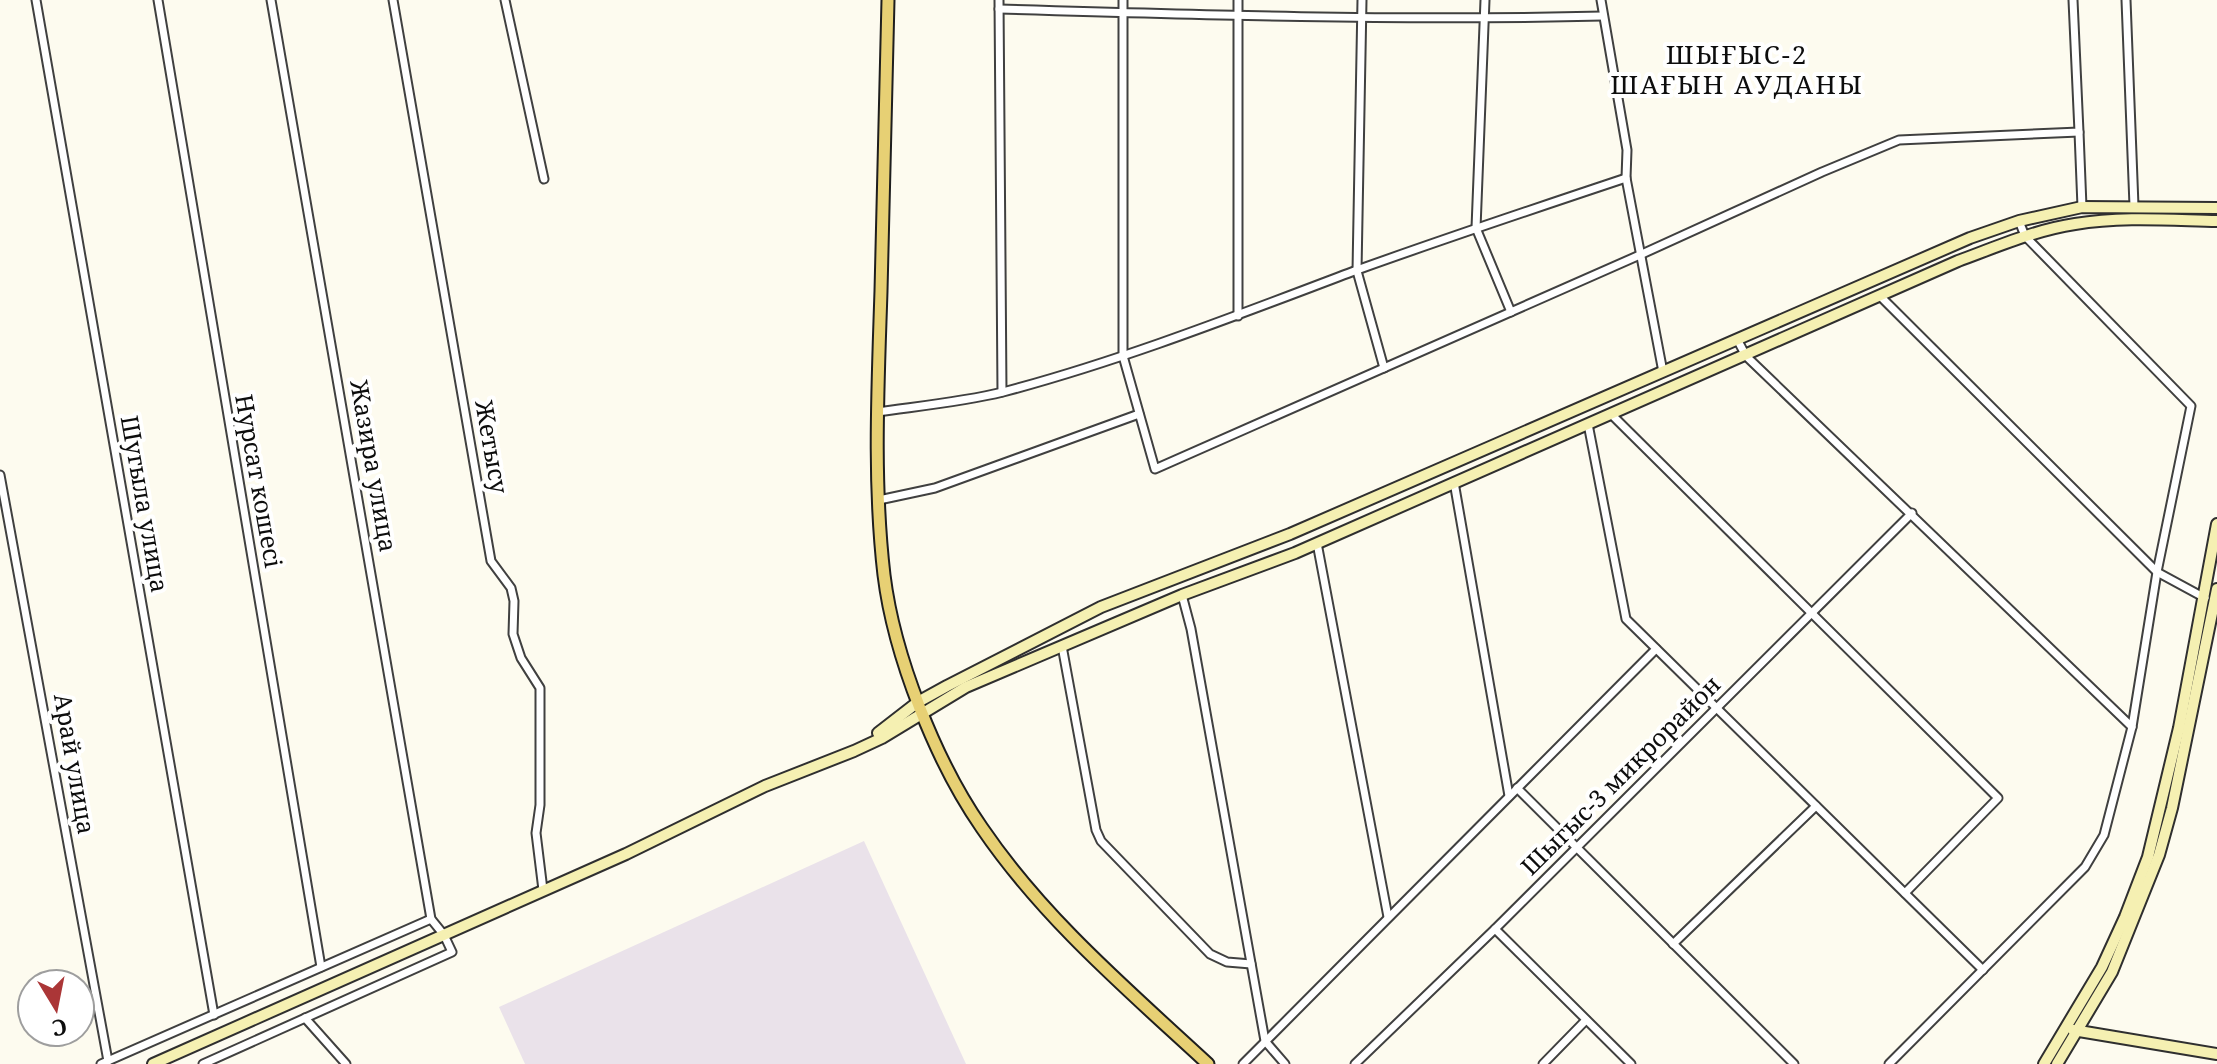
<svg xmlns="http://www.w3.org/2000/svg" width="2217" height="1064" font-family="'Noto Serif',serif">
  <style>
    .industrial { fill: #eae2ea }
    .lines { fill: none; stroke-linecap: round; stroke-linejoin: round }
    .street-casing { stroke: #404040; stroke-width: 11 }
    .secondary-casing { stroke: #2f2f2f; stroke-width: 14 }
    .primary-casing { stroke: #1e1e1e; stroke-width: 15 }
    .street { stroke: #fff; stroke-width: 7 }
    .secondary { stroke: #f5f0b2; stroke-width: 10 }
    .primary { stroke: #e7d074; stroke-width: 11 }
    .labels { text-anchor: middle; stroke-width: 8; stroke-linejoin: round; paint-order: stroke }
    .street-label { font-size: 24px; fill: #0d0d0d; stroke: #fff }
    .neighbourhood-label { font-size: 26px; letter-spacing: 2px; fill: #0d0d0d; stroke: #fff }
  </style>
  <rect width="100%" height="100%" fill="#fdfbef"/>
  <path class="industrial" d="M864 841 966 1064H525L499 1007Z"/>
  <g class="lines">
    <g class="street-casing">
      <g id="street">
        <path d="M36 0 214 1015"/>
        <path d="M158 0 321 967"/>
        <path d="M393 0 491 561 511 588 514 601 513 634 521 658 540 688V805L536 833 543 890"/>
        <path d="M505 0 544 179"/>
        <path d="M999 0 1002 392"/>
        <path d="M1123 0V356L1155 469 1642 254 1822 172 1899 140 2079 132 2073 0"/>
        <path d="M1238 0V316"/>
        <path d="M1362 0 1357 271 1384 368"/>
        <path d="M1485 0 1476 228 1511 312"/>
        <path d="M1601 0 1627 150 1626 178 1663 372"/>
        <path d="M2126 0 2134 206"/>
        <path d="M999 9C1200 15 1402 21 1603 16"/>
        <path d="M2079 132 2082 207"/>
        <path d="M1880 296 2157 572 2205 598"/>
        <path d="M1737 339 1746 356 2132 727"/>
        <path d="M877 412C919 406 962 402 1003 392 1124 360 1240 314 1357 270 1446 238 1536 208 1626 178"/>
        <path d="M1611 414 1998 798 1905 893"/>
        <path d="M1588 424 1626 619 1983 970"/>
        <path d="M0 475 108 1061"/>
        <path d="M1454 482 1509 796"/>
        <path d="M879 500 935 488 1139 414"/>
        <path d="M1317 543 1388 917"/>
        <path d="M1182 595 1191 629 1265 1041 1285 1064"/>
        <path d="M1062 646 1096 830 1101 841 1210 954 1227 962 1251 964"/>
        <path d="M1517 788 1794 1064"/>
        <path d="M1495 929 1631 1064"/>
        <path d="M1673 944 1816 806"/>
        <path d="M305 1018 346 1064"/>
        <path d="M101 1064 431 919"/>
        <path d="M203 1064 452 952 444 935 431 919 271 0"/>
        <path d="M1243 1064 1656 649"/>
        <path d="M1355 1064 1495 929 1912 513"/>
        <path d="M1543 1064 1586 1020"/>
        <path d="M1889 1064 2085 867 2104 835 2132 727 2157 572 2191 406 2025 236 2019 221"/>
      </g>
    </g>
    <g class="secondary-casing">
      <g id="secondary">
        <path d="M878 733 918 702 947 686 1101 607 1290 534 1970 238 2019 221 2082 207 2217 208"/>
        <path d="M2073 1030 2217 1054"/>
        <path d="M153 1064 626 854 765 786 854 751 882 738 966 687 1182 595 1295 553 1958 261C1996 247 2035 230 2075 224 2122 216 2170 220 2217 221"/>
        <path d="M2044 1064 2102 967 2125 917 2148 857 2179 728 2217 524"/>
        <path d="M2057 1064 2112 972 2159 855 2172 808 2217 589"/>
      </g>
    </g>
    <g class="primary-casing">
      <path id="primary" d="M888 0C885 97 883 194 881 291 878 385 873 481 884 575 894 656 936 762 982 828 1044 919 1128 990 1208 1064"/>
    </g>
    <use href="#street" class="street"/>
    <use href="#secondary" class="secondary"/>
    <use href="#primary" class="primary"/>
  </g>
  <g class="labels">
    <g class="street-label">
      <text transform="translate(491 447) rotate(80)" y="8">Жетысу</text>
      <text transform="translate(373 466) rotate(80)" y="8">Жазира улица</text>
      <text transform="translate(258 481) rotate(80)" y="8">Нурсат кошесi</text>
      <text transform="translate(144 504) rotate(80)" y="8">Шугыла улица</text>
      <text transform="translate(74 764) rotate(80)" y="8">Арай улица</text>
      <text transform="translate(1621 776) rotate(-45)" y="8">Шыгыс-3 микрорайон</text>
    </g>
    <g class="neighbourhood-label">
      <text x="1737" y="64">ШЫҒЫС-2<tspan x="1737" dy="30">ШАҒЫН АУДАНЫ</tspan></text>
    </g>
  </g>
  <g transform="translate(56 1008) rotate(170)"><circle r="38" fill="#ffffff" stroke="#9e9e9e" stroke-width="2"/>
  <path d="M0-6L14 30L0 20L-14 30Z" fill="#ab3637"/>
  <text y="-12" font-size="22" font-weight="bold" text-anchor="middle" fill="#0d0d0d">С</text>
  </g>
</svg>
